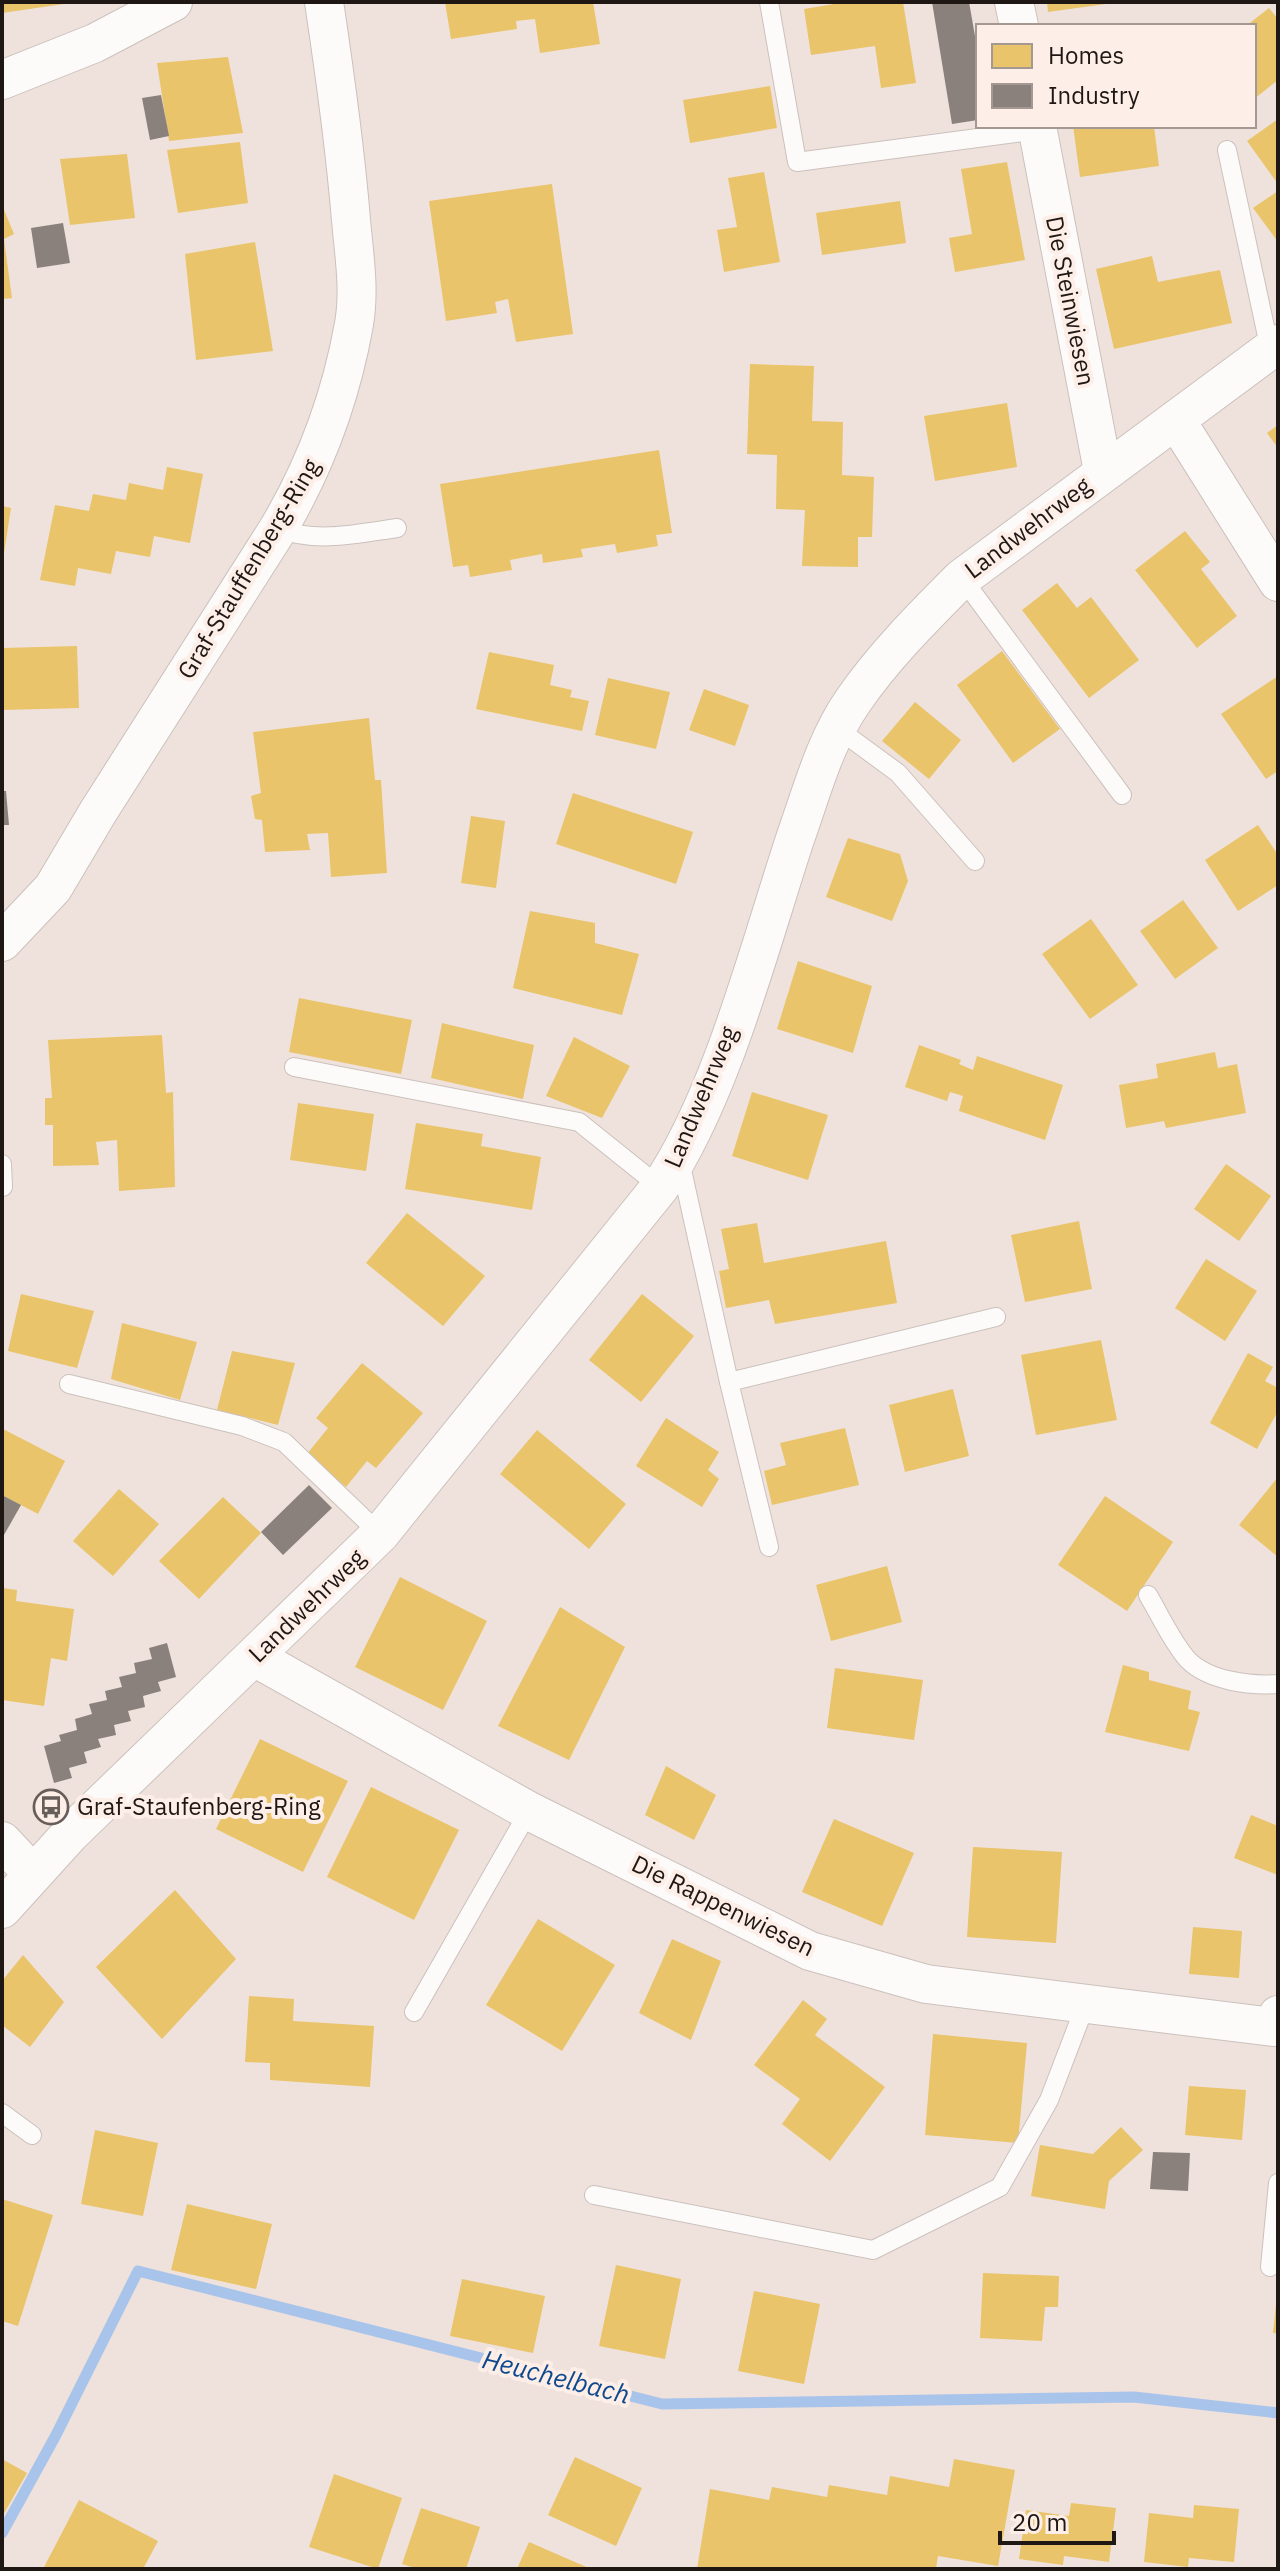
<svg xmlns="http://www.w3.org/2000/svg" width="1280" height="2571" font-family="'IBM Plex Sans',sans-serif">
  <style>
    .homes { fill: #e9c46a }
    .industry { fill: #8a817c }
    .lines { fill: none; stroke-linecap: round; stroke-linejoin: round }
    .stream { stroke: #a9c4eb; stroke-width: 11 }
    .service-casing { stroke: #cbc1bc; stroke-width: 20 }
    .minor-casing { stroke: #cbc1bc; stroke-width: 40 }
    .service { stroke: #fdfbfa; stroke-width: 18 }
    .minor { stroke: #fdfbfa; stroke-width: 38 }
    .labels { text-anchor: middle; stroke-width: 8; stroke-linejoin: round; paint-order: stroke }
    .street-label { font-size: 24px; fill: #1f1713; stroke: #fdeee8 }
    .poi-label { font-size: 24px; fill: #1f1713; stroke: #fdeee8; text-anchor: start }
    .water-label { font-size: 26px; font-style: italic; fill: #0f498d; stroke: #fdeee8 }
  </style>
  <rect width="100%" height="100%" fill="#efe2dc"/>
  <g class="homes">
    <path d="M2 2H63L64 4 2 13Z"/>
    <path d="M445 2H593L600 44 540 53 535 19 516 21 517 29 451 39Z"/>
    <path d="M846 2H903L916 83 881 88 875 46 811 55 804 9Z"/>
    <path d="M1047 2H1106V4L1048 12Z"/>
    <path d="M1269 8 1278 19V80L1254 99V26H1246Z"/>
    <path d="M228 57 243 133 169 141 157 63Z"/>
    <path d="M770 86 777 128 690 143 683 100Z"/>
    <path d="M1278 119V184L1247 141Z"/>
    <path d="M1073 126H1154L1159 166 1080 177Z"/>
    <path d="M240 142 248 203 178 213 167 150Z"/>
    <path d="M127 154 135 218 70 225 60 159Z"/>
    <path d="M1007 162 1025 260 955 272 949 238 972 234 961 169Z"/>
    <path d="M764 172 780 262 724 272 717 230 737 227 728 178Z"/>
    <path d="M552 184 573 334 516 342 508 299 495 302 497 313 446 321 429 201Z"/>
    <path d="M1278 191V242L1253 208Z"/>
    <path d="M900 201 906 243 822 255 816 213Z"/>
    <path d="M2 205 14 234 4 239 12 298 2 299Z"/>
    <path d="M255 242 273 351 196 360 185 254Z"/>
    <path d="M1152 256 1158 282 1220 270 1232 323 1114 349 1096 269Z"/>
    <path d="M750 364 814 366 812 421 843 422 842 475 874 477 872 537H858V567L802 566 805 510 776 509 777 455 747 454Z"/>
    <path d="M1007 403 1017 467 935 481 924 416Z"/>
    <path d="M1278 425V448L1267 433Z"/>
    <path d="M659 450 672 533 656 535 658 546 617 553 615 544 581 549 583 557 543 563 542 554 510 560 512 570 470 577 468 565 453 567 440 484Z"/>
    <path d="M167 467 203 474 190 543 154 536 150 557 116 551 111 574 78 568 75 586 40 580 55 505 89 511 93 494 126 500 129 483 163 490Z"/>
    <path d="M2 506 11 508 4 553H2Z"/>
    <path d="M1185 531 1210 562 1201 569 1237 616 1197 648 1135 570Z"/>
    <path d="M1057 583 1077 608 1091 597 1139 660 1089 698 1022 610Z"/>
    <path d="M77 646 79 708 2 710V648Z"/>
    <path d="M1002 651 1060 729 1013 763 957 685Z"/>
    <path d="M489 652 554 665 550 685 572 690 570 697 589 701 582 731 476 709Z"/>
    <path d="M1278 676V771L1266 779 1221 714Z"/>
    <path d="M608 678 670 692 656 749 595 735Z"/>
    <path d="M704 689 749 705 735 746 689 730Z"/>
    <path d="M915 702 961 740 929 779 882 741Z"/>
    <path d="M369 718 375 780H381L387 873 331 877 328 833 307 834 310 850 265 852 262 820 255 819 251 796 261 793 253 732Z"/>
    <path d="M573 793 693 832 676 884 556 844Z"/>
    <path d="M471 816 505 821 496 888 461 883Z"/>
    <path d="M1258 825 1278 855V885L1238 911 1205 860Z"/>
    <path d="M848 838 900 854 908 881 892 921 826 897Z"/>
    <path d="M1183 900 1218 948 1175 979 1140 931Z"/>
    <path d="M530 911 595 923V943L639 954 622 1015 513 988Z"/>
    <path d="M1091 919 1138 985 1090 1019 1042 954Z"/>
    <path d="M798 961 872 986 853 1053 777 1029Z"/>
    <path d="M299 998 412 1020 401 1074 289 1052Z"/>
    <path d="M442 1023 534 1045 523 1099 431 1078Z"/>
    <path d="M162 1035 166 1093 173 1092 175 1187 119 1191 117 1140 96 1142 99 1165 53 1166V1125H45V1098H52L48 1040Z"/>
    <path d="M574 1037 630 1066 602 1118 546 1096Z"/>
    <path d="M919 1045 961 1060 959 1064 973 1070 977 1056 1063 1085 1045 1140 959 1111 963 1096 950 1092 947 1101 905 1087Z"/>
    <path d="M1215 1052 1218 1068 1237 1064 1246 1113 1166 1128 1164 1121 1126 1128 1119 1085 1158 1078 1156 1064Z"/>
    <path d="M752 1092 828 1115 808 1180 732 1156Z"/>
    <path d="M298 1103 374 1114 366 1171 290 1160Z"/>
    <path d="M416 1123 483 1134 481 1146 541 1157 532 1210 405 1189Z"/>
    <path d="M1226 1164 1271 1196 1239 1241 1194 1209Z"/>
    <path d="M407 1213 485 1276 443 1326 366 1263Z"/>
    <path d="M1079 1221 1092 1289 1025 1302 1011 1235Z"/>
    <path d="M757 1223 764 1263 886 1241 897 1303 775 1324 769 1300 726 1308 719 1271 729 1269 721 1229Z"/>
    <path d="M1206 1259 1257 1291 1225 1341 1175 1308Z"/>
    <path d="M21 1294 94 1311 77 1368 8 1351Z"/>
    <path d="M642 1294 694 1336 641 1402 589 1360Z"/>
    <path d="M122 1323 197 1342 180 1400 111 1379Z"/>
    <path d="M1101 1340 1117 1420 1036 1435 1021 1355Z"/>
    <path d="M232 1351 295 1363 278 1425 217 1410Z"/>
    <path d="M1248 1353 1273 1367 1265 1381 1278 1388V1411L1257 1449 1210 1423Z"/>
    <path d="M362 1363 423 1413 376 1468 367 1461 346 1487 307 1454 328 1428 316 1418Z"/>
    <path d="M953 1389 969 1456 905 1472 889 1405Z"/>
    <path d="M666 1418 719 1452 708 1470 719 1479 702 1507 636 1466Z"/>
    <path d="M845 1428 859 1485 772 1505 764 1471 786 1465 780 1443Z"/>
    <path d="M3 1429 65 1461 38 1514 2 1495Z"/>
    <path d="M537 1430 626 1504 589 1549 500 1474Z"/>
    <path d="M1278 1477V1557L1239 1525Z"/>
    <path d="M119 1489 159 1524 113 1576 73 1541Z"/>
    <path d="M1105 1496 1173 1542 1127 1611 1058 1565Z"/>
    <path d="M223 1497 261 1533 199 1599 159 1561Z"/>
    <path d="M887 1566 902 1622 831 1641 816 1585Z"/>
    <path d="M400 1577 487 1621 443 1710 355 1667Z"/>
    <path d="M2 1588 17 1590 16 1601 74 1609 67 1661 51 1658 44 1706 2 1700Z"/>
    <path d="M560 1607 625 1647 569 1760 498 1726Z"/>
    <path d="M1123 1665 1149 1672V1680L1191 1691 1188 1709 1200 1712 1189 1751 1105 1732Z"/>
    <path d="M835 1668 923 1680 914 1740 827 1728Z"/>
    <path d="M260 1739 348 1781 303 1872 216 1829Z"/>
    <path d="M666 1766 716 1795 694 1840 645 1815Z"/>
    <path d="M371 1787 459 1830 414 1920 327 1877Z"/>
    <path d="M1251 1815 1278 1826V1875L1234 1858Z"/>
    <path d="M834 1819 914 1853 882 1926 802 1892Z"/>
    <path d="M973 1847 1062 1852 1056 1943 967 1937Z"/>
    <path d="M175 1890 236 1959 162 2039 96 1967Z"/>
    <path d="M538 1919 615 1965 562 2051 486 2005Z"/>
    <path d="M1193 1927 1242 1931 1239 1978 1189 1974Z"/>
    <path d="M672 1939 721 1961 691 2040 639 2013Z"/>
    <path d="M23 1955 64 2002 30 2047 2 2025V1981Z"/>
    <path d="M249 1996 294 1999 293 2021 374 2026 370 2087 270 2080V2063L245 2062Z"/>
    <path d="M803 2000 827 2019 815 2035 885 2087 830 2161 782 2124 800 2099 754 2065Z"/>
    <path d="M933 2034 1027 2043 1018 2143 925 2135Z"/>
    <path d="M1189 2086 1246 2090 1242 2140 1185 2135Z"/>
    <path d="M1121 2127 1143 2150 1109 2181 1105 2209 1031 2196 1040 2145 1093 2154Z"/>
    <path d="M95 2130 158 2143 143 2216 81 2204Z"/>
    <path d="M2 2199 53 2215 18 2326 2 2321Z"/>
    <path d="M187 2204 272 2224 256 2289 171 2270Z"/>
    <path d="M616 2265 681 2279 665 2359 599 2346Z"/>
    <path d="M983 2273 1059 2276 1058 2307H1045L1042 2341 980 2338Z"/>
    <path d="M462 2279 545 2296 533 2353 450 2336Z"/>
    <path d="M754 2291 820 2304 804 2384 738 2371Z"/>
    <path d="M1276 2304H1278V2333H1273Z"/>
    <path d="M575 2457 642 2488 616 2546 548 2515Z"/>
    <path d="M2 2459 27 2473 2 2517Z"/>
    <path d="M954 2459 1015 2470 998 2566 938 2556 936 2569H697L710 2489 769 2500 772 2487 827 2497 829 2485 887 2495 890 2476 949 2487Z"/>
    <path d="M334 2474 402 2498 378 2569 309 2547Z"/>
    <path d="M79 2500 158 2541 143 2569H43Z"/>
    <path d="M1071 2503 1116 2508 1109 2562 1064 2556 1063 2565 1019 2559 1026 2510 1069 2516Z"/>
    <path d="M1194 2505 1239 2509 1234 2562 1189 2558 1188 2567 1144 2562 1149 2513 1193 2518Z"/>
    <path d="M421 2508 480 2527 466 2569H418L402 2564Z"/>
    <path d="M529 2542 591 2569H517Z"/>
  </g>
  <g class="industry">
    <path d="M932 2H969L978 53V120L952 124Z"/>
    <path d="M161 95 169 136 150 140 142 98Z"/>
    <path d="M63 223 70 263 37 268 31 228Z"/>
    <path d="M2 791H6L9 825H2Z"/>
    <path d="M309 1485 332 1508 283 1555 261 1532Z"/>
    <path d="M2 1495 21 1505 4 1535 2 1534Z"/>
    <path d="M167 1643 176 1677 158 1682 161 1691 143 1696 145 1707 128 1711 131 1721 114 1725 116 1735 98 1739 101 1747 84 1752 87 1763 69 1768 72 1778 54 1783 44 1746 61 1741 59 1735 77 1730 75 1719 92 1714 89 1704 107 1700 105 1691 122 1687 119 1677 136 1673 134 1663 152 1659 149 1648Z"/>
    <path d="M1153 2152 1190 2153 1188 2191 1150 2189Z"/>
  </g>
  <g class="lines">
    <path class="stream" d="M2 2533 56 2435 138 2271 662 2404 1134 2397 1278 2413"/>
    <g class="service-casing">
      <g id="service">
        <path d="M769 2 797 162 1038 130"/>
        <path d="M1227 150 1270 350"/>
        <path d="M278 529C318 543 356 534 397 528"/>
        <path d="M962 578 1122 795"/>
        <path d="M838 729 898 773 975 861"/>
        <path d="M294 1067 579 1122 660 1187"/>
        <path d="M680 1161 729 1382 996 1317"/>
        <path d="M2 1164 3 1187"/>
        <path d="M729 1382 769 1547"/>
        <path d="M69 1384 242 1426 284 1442 380 1534"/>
        <path d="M1148 1595C1160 1615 1172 1642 1188 1660 1209 1681 1250 1686 1278 1684"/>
        <path d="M414 2012 529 1811"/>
        <path d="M2 2113 32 2135"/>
        <path d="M594 2195 873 2250 1000 2187 1049 2100 1085 2006"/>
        <path d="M1270 2267 1278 2183"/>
      </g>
    </g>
    <g class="minor-casing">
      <g id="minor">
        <path d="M1014 2 1019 26"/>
        <path d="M2 80 95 43 173 2"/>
        <path d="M1037 126 1103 471"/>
        <path d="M1176 420 1278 582"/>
        <path d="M2 942 53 888 98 812 278 529C316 465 341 397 354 324 360 290 354 254 351 220 345 147 335 75 324 2"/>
        <path d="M254 1657 529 1811 810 1951 926 1984 1273 2027 1278 2015"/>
        <path d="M2 1841 32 1873"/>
        <path d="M2 1909 70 1834 380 1534 660 1187C723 1093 760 944 796 836 812 791 825 741 853 701 883 657 924 616 962 578L1278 344"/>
      </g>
    </g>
    <use href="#service" class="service"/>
    <use href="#minor" class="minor"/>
  </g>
  <defs>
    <g id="bus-ring" transform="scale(1.8)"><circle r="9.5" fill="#fdeee8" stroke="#685e59" stroke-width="1.5"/><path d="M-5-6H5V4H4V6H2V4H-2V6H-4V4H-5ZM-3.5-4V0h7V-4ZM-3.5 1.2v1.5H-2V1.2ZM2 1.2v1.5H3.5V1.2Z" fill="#685e59"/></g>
  </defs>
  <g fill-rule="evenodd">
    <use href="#bus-ring" x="51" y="1807"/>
  </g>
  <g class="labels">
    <g class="street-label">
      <text transform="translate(1070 301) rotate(79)" y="8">Die Steinwiesen</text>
      <text transform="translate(1028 528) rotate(-37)" y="8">Landwehrweg</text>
      <text transform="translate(249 569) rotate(-59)" y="8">Graf-Stauffenberg-Ring</text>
      <text transform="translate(701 1097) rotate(-67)" y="8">Landwehrweg</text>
      <text transform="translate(307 1606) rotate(-44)" y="8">Landwehrweg</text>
      <text transform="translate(723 1906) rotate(26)" y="8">Die Rappenwiesen</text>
    </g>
    <g class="poi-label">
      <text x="77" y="1815">Graf-Staufenberg-Ring</text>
    </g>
    <g class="water-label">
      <text transform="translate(556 2377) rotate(14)" y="9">Heuchelbach</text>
    </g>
  </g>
  <rect width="1280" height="2571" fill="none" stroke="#1f1713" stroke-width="8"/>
  <rect x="976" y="24" width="280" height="104" fill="#fdeee8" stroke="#a49893" stroke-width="2"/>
  <rect x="992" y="44" width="40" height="24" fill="#e9c46a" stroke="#a49893" stroke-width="2"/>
  <text x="1048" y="64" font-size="24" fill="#1f1713">Homes</text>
  <rect x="992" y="84" width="40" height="24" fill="#8a817c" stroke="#a49893" stroke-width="2"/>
  <text x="1048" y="104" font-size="24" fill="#1f1713">Industry</text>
  <path d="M1000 2531v12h114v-12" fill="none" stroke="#1f1713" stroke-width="4"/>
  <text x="1012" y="2531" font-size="24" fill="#1f1713" stroke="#fdeee8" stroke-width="6" paint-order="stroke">20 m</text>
</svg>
